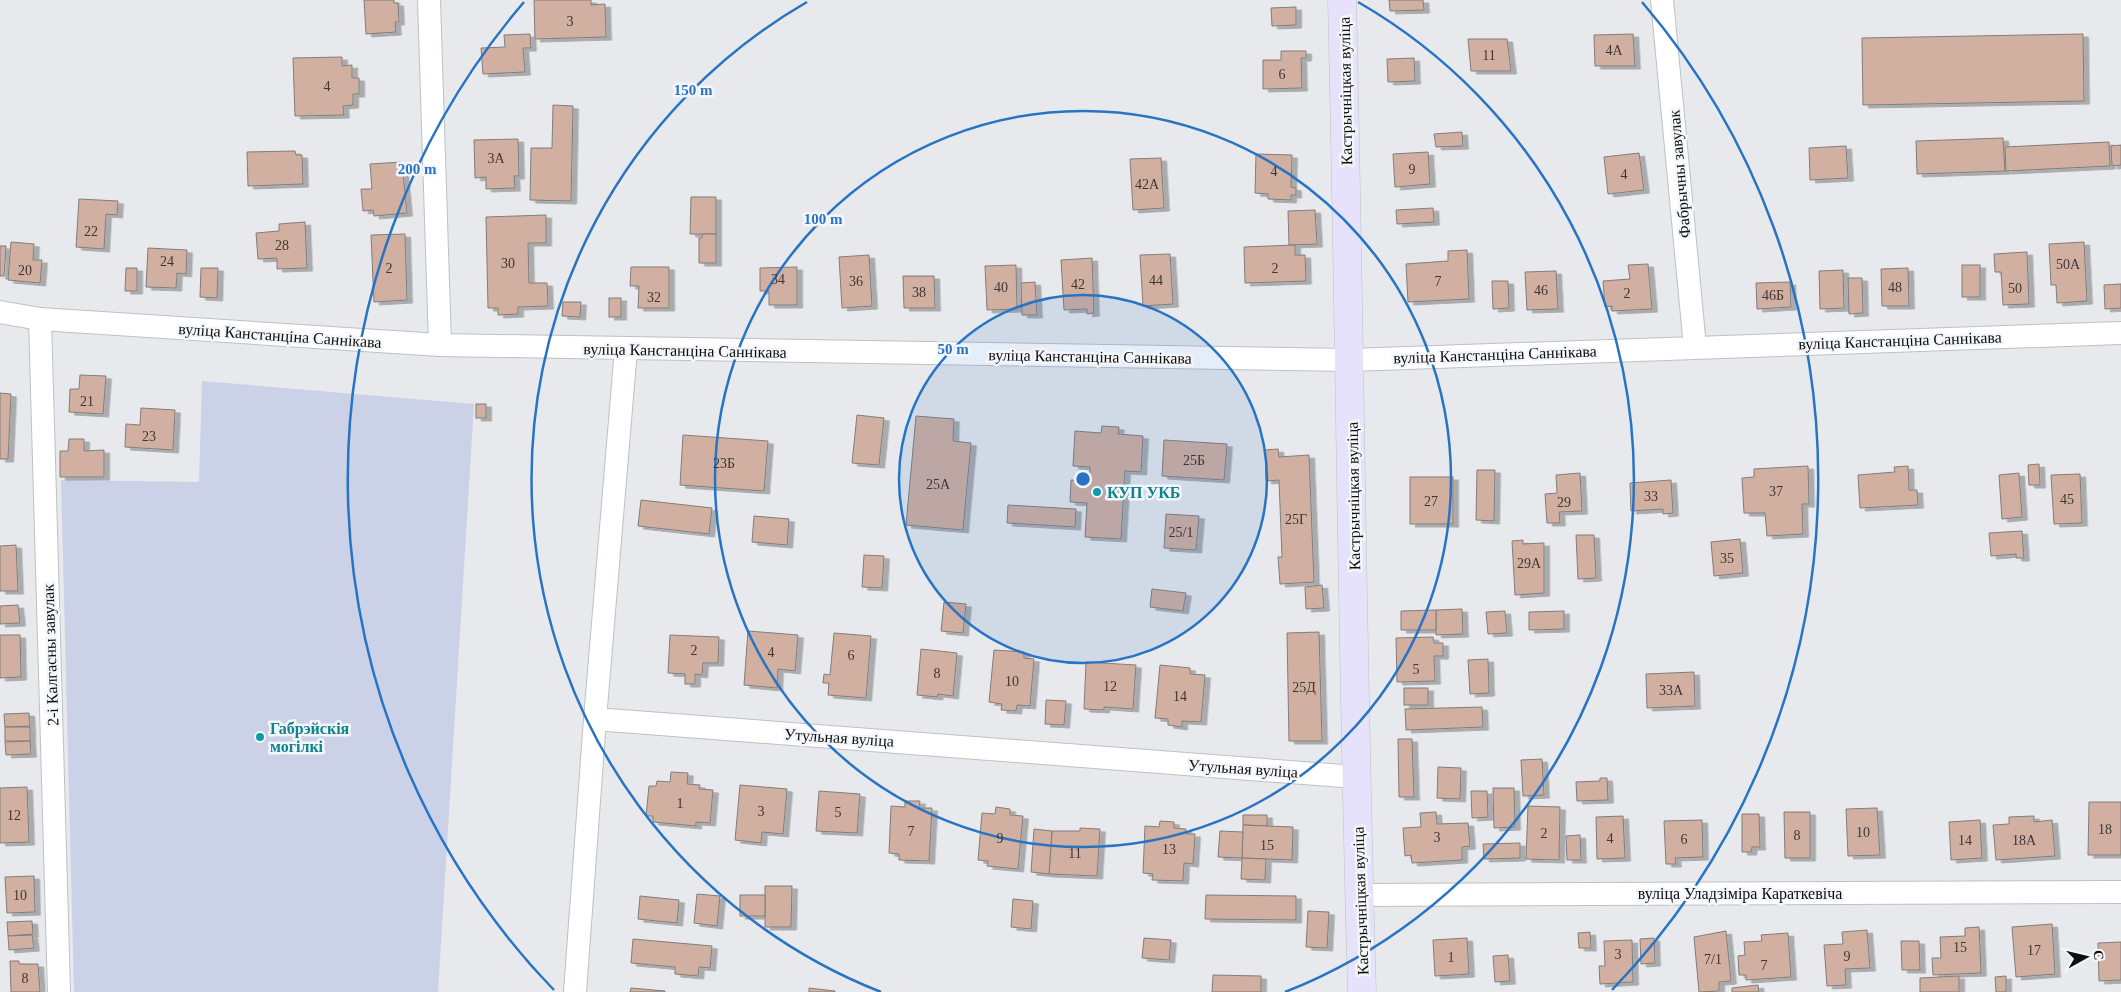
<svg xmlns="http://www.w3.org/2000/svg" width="2121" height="992" font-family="Georgia,serif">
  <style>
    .green { fill: #cbd2e8 }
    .building { fill: #d1afa1; stroke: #807d7c; filter: url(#shadow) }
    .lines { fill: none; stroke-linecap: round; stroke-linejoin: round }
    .minor-casing { stroke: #bfc0c3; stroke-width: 24 }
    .secondary-casing { stroke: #bfc0c3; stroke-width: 29 }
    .minor { stroke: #fff; stroke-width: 22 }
    .secondary { stroke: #e7e2fb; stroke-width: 28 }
    .ring { fill: none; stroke: #2874c4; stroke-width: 2.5 }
    .culture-dot { fill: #0f9aa8; stroke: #f5f6f9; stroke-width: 2 }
    .labels { text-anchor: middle; stroke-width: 5; stroke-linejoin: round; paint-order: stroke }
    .number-label { font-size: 14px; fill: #3f3634 }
    .street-label { font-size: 16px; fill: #0e0e0f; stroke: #f5f6f9 }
    .culture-label { font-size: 16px; font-weight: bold; fill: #0d838f; stroke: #f5f6f9; text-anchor: start }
    .centre { fill: #2874c4; stroke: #f5f6f9; stroke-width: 2.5 }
    .ring-label { font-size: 15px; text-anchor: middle; font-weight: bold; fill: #2874c4; stroke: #f5f6f9; stroke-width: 5; stroke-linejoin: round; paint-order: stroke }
  </style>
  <defs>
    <filter id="shadow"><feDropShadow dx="5.5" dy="3" stdDeviation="0" flood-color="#0004"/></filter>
  </defs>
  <rect width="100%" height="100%" fill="#e8e9ec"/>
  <path class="green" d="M202 381 474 404 438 992H74L61 480 199 482Z"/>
  <g class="building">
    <path d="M364 0H394V3H398L399 22H395L396 32 366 34Z"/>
    <path d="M534 0H591V5L605 4 606 37 535 39Z"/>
    <path d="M1389 0H1423L1424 10 1390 11Z"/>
    <path d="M1296 7V25L1272 26 1271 8Z"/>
    <path d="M530 34 531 48H523L525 72 483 74 481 48 505 47 504 35Z"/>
    <path d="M1633 34 1635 66H1595L1594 35Z"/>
    <path d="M2083 34 2084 101 1863 105 1862 38Z"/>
    <path d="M1468 39H1507L1511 71H1471Z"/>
    <path d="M1281 51H1306V58H1301L1302 88 1263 89V60H1281Z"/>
    <path d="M342 57V66L352 65V78H359V94H353V105L343 106 344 115 295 116 293 58Z"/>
    <path d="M1414 58 1415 81 1388 82 1387 59Z"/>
    <path d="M553 105 573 106 571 201 530 200 531 148H552Z"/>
    <path d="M1462 132 1463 146 1436 147 1434 134Z"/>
    <path d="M2003 138 2005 171 1917 174 1916 141Z"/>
    <path d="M518 139 519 176H514L515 188 486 189V177L475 178 474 140Z"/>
    <path d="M2109 142 2110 166 2006 171 2005 147Z"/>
    <path d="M2121 145V165L2112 166 2111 146Z"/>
    <path d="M1846 146 1848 178 1810 180 1809 148Z"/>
    <path d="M295 151 296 155H302L303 184 248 186 247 152Z"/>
    <path d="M1428 152 1430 184 1395 187 1393 154Z"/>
    <path d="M1639 153 1644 190 1608 194 1604 157Z"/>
    <path d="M1256 154 1292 155 1291 187 1296 188V195H1291V200L1268 199V194L1255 193Z"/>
    <path d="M1161 158 1164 208 1133 210 1130 159Z"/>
    <path d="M402 162 407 213 374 216 373 210 363 211 361 189H372L370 164Z"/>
    <path d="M691 197H716V234H690Z"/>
    <path d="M79 199 118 201 117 215 106 214 104 249 76 247Z"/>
    <path d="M1433 208 1434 222 1397 224 1396 210Z"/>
    <path d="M1315 210 1317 244 1289 245 1288 211Z"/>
    <path d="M546 215V243H528L529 283H547L548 306 518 307V314L498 315V308H488L486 217Z"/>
    <path d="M305 222 307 268 277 269V258L258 259 256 233 279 231V224Z"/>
    <path d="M405 234 407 300 374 302 371 235Z"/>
    <path d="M702 234H716V263H699V238H702Z"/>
    <path d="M11 242 34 244 33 260H42L40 283 8 280Z"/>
    <path d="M2084 242 2087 301 2057 303 2056 285H2051L2049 244Z"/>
    <path d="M1295 245V255H1305L1306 281 1245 283 1244 247Z"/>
    <path d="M0 246H6L4 276H0Z"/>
    <path d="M148 248 187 250 186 274 177 273 176 288 146 287Z"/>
    <path d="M1467 250 1469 299 1408 302 1406 264 1448 261V251Z"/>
    <path d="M2027 252 2029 304 2003 305 2001 272H1995L1994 254Z"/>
    <path d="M1170 254 1173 304 1143 306 1140 255Z"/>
    <path d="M869 255 872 306 842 308 839 257Z"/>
    <path d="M1092 258 1094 313 1087 314V309L1064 310 1061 260Z"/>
    <path d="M1648 264 1652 309 1612 311V306L1605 307 1603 281 1630 279 1628 265Z"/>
    <path d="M1016 265 1017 309 987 310 985 266Z"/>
    <rect x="1962" y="265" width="18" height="32"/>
    <path d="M631 267H669V308H638L639 286H630Z"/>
    <path d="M797 267V305H769V291H760V268Z"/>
    <path d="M126 268H137V291H125Z"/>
    <path d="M201 268H218L217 298 200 297Z"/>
    <path d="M1908 268 1909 306H1882L1881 269Z"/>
    <path d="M1843 270 1844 308 1820 309 1819 271Z"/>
    <path d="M1556 271 1558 309 1527 310 1525 272Z"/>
    <path d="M903 276H934L935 308H904Z"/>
    <path d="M1848 278H1862L1863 313 1849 314Z"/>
    <path d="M1492 281H1508L1509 308 1493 309Z"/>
    <path d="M1035 282 1037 315H1022L1021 283Z"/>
    <path d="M1790 282 1791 307 1757 309 1756 283Z"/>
    <path d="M2121 284V308L2105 309 2104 285Z"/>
    <rect x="609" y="298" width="12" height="19"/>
    <path d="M563 302H581L580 317 562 316Z"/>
    <path d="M80 375 106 376 103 414 69 412 70 389H79Z"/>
    <path d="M0 393 11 394 8 459H0Z"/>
    <rect x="476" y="404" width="10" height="14"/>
    <path d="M141 408 175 410 173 450 125 447 126 424 140 425Z"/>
    <path d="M857 415 884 418 879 465 852 463Z"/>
    <path d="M916 416 954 419 953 441 971 443 963 530 906 525Z"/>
    <path d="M1102 426 1119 427 1118 434 1143 436 1141 472 1125 471 1121 539 1085 537 1087 503 1070 502 1071 480 1089 481 1090 467 1073 466 1075 431 1101 433Z"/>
    <path d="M683 435 768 441 764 491 680 485Z"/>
    <path d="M69 439H84V451L104 450V477H60V451H68Z"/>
    <path d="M1164 440 1227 444 1224 480 1162 476Z"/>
    <path d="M1278 449 1279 457 1309 455 1314 582 1280 584 1278 557H1282L1279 480 1266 481 1265 450Z"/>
    <path d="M2039 464 2040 485H2029L2028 465Z"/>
    <path d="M1808 466 1809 504H1802L1803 534 1767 536 1765 513H1744L1742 478 1754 477V469Z"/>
    <path d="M1908 466 1909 490H1917L1918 505 1860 508 1858 475 1895 472 1894 467Z"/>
    <path d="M1477 470H1495L1494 521 1476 520Z"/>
    <path d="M1580 473 1582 511 1559 512 1560 523H1547L1545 494 1557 493 1556 475Z"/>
    <path d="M2019 473 2022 517 2002 519 1999 475Z"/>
    <path d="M2080 474 2082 523 2054 524 2051 475Z"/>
    <rect x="1410" y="477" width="43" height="47"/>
    <path d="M1671 480 1673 513 1663 514V509L1631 511 1630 483Z"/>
    <path d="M641 500 712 508 709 534 638 526Z"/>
    <path d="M1008 505 1076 509 1075 527 1007 523Z"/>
    <path d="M1166 514 1199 516 1196 550 1164 548Z"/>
    <path d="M754 516 789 519 787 545 752 542Z"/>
    <path d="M2022 531 2024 558H2016V554L1991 556 1989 533Z"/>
    <path d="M1576 535H1594L1596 578 1578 579Z"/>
    <path d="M1740 539 1743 573 1714 576 1711 542Z"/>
    <path d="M1523 540V544L1544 543V593L1515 595 1512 541Z"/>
    <path d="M16 545 18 591H0V546Z"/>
    <path d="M864 555 884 556 882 588 862 587Z"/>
    <path d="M1322 585 1324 608 1306 609 1305 587Z"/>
    <path d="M1152 589 1186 593 1183 611 1150 607Z"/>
    <path d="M944 602 966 604 963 633 941 631Z"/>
    <path d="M18 605 20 623 0 624V606Z"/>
    <path d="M1462 609 1463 634 1436 635V610Z"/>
    <path d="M1436 610V630H1401V611Z"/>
    <path d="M1505 611 1507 633 1488 634 1486 612Z"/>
    <path d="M1564 611V629L1529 630V612Z"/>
    <path d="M748 631 798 635 795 671 778 669 777 688 744 685Z"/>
    <path d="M1319 632 1322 741H1289L1287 633Z"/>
    <path d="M834 633 871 636 866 698 828 695 829 683H823L824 674 830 675Z"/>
    <path d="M0 635H20L21 677 0 678Z"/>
    <path d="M670 635 719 637 718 663H703L702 675 695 674V684H685V674L668 673Z"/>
    <path d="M1433 637 1434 643H1443V656H1434L1435 681 1397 682 1396 638Z"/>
    <path d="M921 649 957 653 953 696 938 694 937 697 917 695Z"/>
    <path d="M994 650 1024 652V658L1034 659 1030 706 1017 705 1016 711 1001 710 1002 704 989 702Z"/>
    <path d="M1488 659 1489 693 1470 694 1468 660Z"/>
    <path d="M1086 662 1136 665 1133 709 1104 707V710L1084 709Z"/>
    <path d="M1160 665 1190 668V674L1205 675 1201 722 1182 721V727L1168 725V719L1155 718Z"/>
    <path d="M1694 672 1695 706 1647 708 1646 674Z"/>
    <rect x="1404" y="688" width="24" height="17"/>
    <path d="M1046 700 1066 701 1064 725 1045 724Z"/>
    <path d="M1482 707 1483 727 1406 730 1405 709Z"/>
    <path d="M29 713 30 726 5 727 4 714Z"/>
    <rect x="5" y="727" width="25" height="14"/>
    <path d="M1398 739H1412L1414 797H1399Z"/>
    <path d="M30 741 31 754 6 755 5 742Z"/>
    <path d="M1542 759 1544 795 1523 796 1521 760Z"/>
    <path d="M1438 767 1461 768 1460 799 1437 798Z"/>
    <path d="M671 772 688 773 687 784 700 785 699 789 713 790 710 823 696 822V826L653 822V816H646L649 786H656L657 781 670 782Z"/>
    <path d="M1600 778H1607L1608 800 1577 801 1576 782 1600 781Z"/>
    <path d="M740 785 787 789 783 834 762 832 761 843 735 840Z"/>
    <path d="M27 787 29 842 0 843V788Z"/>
    <path d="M1493 788H1514L1515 827 1494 828Z"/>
    <path d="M819 791 860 794 857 833 816 831Z"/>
    <path d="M1471 791H1487L1488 817 1472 818Z"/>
    <path d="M905 801H920L919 808H932L929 861 899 860V854L889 853 891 806 905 807Z"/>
    <path d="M2089 802H2121V855H2088Z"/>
    <path d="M1528 806 1560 807 1559 860 1526 859Z"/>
    <path d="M996 807 1010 809V815L1023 816 1018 869 987 866 988 861 978 860 982 813 995 814Z"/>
    <path d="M1877 808 1880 855 1848 856 1846 809Z"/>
    <path d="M1436 812 1437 824 1468 823 1470 846 1462 847V860L1412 863 1411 855 1405 856 1403 828 1421 827 1420 813Z"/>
    <path d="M1784 812H1810V858H1785Z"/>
    <path d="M1742 814H1759L1760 847H1752L1751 852H1742Z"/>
    <path d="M1243 815H1267V826L1243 825Z"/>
    <path d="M1623 816 1625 858 1597 859 1596 817Z"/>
    <path d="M2034 816V822L2052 820 2055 856 1996 860 1993 825 2009 824V817Z"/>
    <path d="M1702 820 1703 857 1675 858 1676 864H1666L1664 821Z"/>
    <path d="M1980 820 1982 858 1951 860 1949 822Z"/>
    <path d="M1160 821 1174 822V828L1186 829V834H1195L1193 864 1184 863 1183 881 1152 880 1153 874 1143 873 1145 826 1159 827Z"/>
    <path d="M1243 825 1293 827 1292 860 1242 858Z"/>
    <path d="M1080 828 1100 829 1097 876 1049 874 1052 831H1080Z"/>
    <path d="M1034 829 1052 831 1049 874 1031 872Z"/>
    <path d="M1220 831 1243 832 1242 858 1218 857Z"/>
    <path d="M1580 835 1581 860H1567L1566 836Z"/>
    <path d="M1520 843V858L1484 859 1483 844Z"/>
    <path d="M1242 858 1266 859 1265 880 1241 879Z"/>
    <path d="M34 876 35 912 7 913 5 877Z"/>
    <path d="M765 886H792L791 927H765Z"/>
    <path d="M697 894 720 896 717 926 694 923Z"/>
    <rect x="740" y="895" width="25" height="21"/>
    <path d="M1206 895 1296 896V920L1205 919Z"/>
    <path d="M640 896 679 900 677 923 638 919Z"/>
    <path d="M1013 899 1033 901 1031 929 1011 927Z"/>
    <path d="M1308 911 1329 912 1327 948 1306 947Z"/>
    <path d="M32 921 33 934 8 936 7 922Z"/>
    <path d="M2052 924 2055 974 2016 977 2012 927Z"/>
    <path d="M1979 927 1981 973 1933 975 1932 958H1941L1940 937 1965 936V928Z"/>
    <path d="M1867 930 1870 968 1845 969 1846 985 1827 986 1824 945 1843 944 1842 932Z"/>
    <path d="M1726 931 1731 981 1719 982V991L1699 992 1694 937Z"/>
    <path d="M1590 932 1591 948H1579L1578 933Z"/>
    <path d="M1788 933 1791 977 1746 980V975H1739L1738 956 1745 955 1744 942 1762 941 1761 935Z"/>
    <path d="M32 935 34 948 9 950 8 936Z"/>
    <path d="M1144 938 1171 940 1169 960 1142 958Z"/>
    <path d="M1467 938 1469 974 1435 976 1433 940Z"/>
    <path d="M1654 938 1655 963 1641 964 1640 939Z"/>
    <path d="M633 939 712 946 710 968 699 967 698 976 675 974V967L631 963Z"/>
    <path d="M1632 940 1633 982 1600 984 1599 966H1605L1604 941Z"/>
    <path d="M1901 941H1919L1920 970H1902Z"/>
    <path d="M2121 942V980L2099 981 2098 943Z"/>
    <path d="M1508 955 1510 981 1495 982 1493 956Z"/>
    <path d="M10 961H19V964H38L40 992H11Z"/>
    <path d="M1213 975 1261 976V992H1212Z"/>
    <path d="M1959 976V992H1920V978Z"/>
    <path d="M2006 976V992H1996L1995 977Z"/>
    <path d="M1758 985 1759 992H1732V988Z"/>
    <path d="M631 988 665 991V992H630Z"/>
    <path d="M809 988 835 991V992H809Z"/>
  </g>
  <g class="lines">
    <g class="minor-casing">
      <g id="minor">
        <path d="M429 0 440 345"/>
        <path d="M1662 0 1695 347"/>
        <path d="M0 312 40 319 440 345 1351 360 2121 333"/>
        <path d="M40 319 59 992"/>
        <path d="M595 719 626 349"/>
        <path d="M1359 895 2121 892"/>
        <path d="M575 992 595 719 1356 777"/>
      </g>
    </g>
    <g class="secondary-casing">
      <path id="secondary" d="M1342 0C1350 331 1352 661 1362 992"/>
    </g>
    <use href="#minor" class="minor"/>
    <use href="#secondary" class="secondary"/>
  </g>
  <circle cx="1083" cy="479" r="184" fill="#2874c4" fill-opacity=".12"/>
  <g class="ring">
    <circle cx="1083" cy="479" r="184"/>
    <circle cx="1083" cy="479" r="368"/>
    <path d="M881 992A551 551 0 0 1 807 2M1358 2A551 551 0 0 1 1285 992"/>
    <path d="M554 990A735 735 0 0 1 524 2M1642 2A735 735 0 0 1 1612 990"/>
  </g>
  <g class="culture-dot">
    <circle cx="1097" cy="492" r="5"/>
    <circle cx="260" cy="737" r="5"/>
  </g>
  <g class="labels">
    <g class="number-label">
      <text x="570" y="26">3</text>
      <text x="1614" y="55">4А</text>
      <text x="1489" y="60">11</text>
      <text x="1282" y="79">6</text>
      <text x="327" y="91">4</text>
      <text x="496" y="163">3А</text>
      <text x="1412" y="174">9</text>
      <text x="1274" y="176">4</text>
      <text x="1624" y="179">4</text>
      <text x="1147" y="189">42А</text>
      <text x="91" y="236">22</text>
      <text x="282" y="250">28</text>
      <text x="167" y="266">24</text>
      <text x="508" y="268">30</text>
      <text x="2068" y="269">50А</text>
      <text x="389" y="273">2</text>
      <text x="1275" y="273">2</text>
      <text x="25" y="275">20</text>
      <text x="778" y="284">34</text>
      <text x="1156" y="285">44</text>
      <text x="856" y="286">36</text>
      <text x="1438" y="286">7</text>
      <text x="1078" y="289">42</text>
      <text x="1001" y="292">40</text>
      <text x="1895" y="292">48</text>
      <text x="2015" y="293">50</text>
      <text x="1541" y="295">46</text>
      <text x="919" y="297">38</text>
      <text x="1627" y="298">2</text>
      <text x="1773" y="300">46Б</text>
      <text x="654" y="302">32</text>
      <text x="87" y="406">21</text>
      <text x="149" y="441">23</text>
      <text x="1194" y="465">25Б</text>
      <text x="724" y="468">23Б</text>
      <text x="938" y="489">25А</text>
      <text x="1776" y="496">37</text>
      <text x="1651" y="501">33</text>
      <text x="2067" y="504">45</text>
      <text x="1431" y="506">27</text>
      <text x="1564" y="507">29</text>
      <text x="1296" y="524">25Г</text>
      <text x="1181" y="537">25/1</text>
      <text x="1727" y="563">35</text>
      <text x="1529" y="568">29А</text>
      <text x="694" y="655">2</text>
      <text x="771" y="657">4</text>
      <text x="851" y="660">6</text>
      <text x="1416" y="674">5</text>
      <text x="937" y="678">8</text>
      <text x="1012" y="686">10</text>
      <text x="1110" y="691">12</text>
      <text x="1304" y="692">25Д</text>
      <text x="1671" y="695">33А</text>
      <text x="1180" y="701">14</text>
      <text x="680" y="808">1</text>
      <text x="761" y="816">3</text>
      <text x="838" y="817">5</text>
      <text x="14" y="820">12</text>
      <text x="2105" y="834">18</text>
      <text x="911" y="836">7</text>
      <text x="1863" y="837">10</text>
      <text x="1544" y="838">2</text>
      <text x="1797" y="840">8</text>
      <text x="1437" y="842">3</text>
      <text x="1000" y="843">9</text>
      <text x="1610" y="843">4</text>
      <text x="1684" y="844">6</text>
      <text x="1965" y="845">14</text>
      <text x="2024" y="845">18А</text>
      <text x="1267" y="850">15</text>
      <text x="1169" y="854">13</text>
      <text x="1075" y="858">11</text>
      <text x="20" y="900">10</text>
      <text x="1960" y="952">15</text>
      <text x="2034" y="955">17</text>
      <text x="1618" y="959">3</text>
      <text x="1847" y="961">9</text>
      <text x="1451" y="962">1</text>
      <text x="1713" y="964">7/1</text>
      <text x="1764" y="970">7</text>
      <text x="25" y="983">8</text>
    </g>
    <g class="street-label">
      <text transform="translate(1345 91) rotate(-91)" y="6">Кастрычніцкая вуліца</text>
      <text transform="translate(1679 174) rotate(-95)" y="6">Фабрычны завулак</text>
      <text transform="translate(280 335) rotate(4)" y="6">вуліца Канстанціна Саннікава</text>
      <text transform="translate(1900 340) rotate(-2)" y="6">вуліца Канстанціна Саннікава</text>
      <text transform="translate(685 350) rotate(1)" y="6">вуліца Канстанціна Саннікава</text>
      <text transform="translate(1495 354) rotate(-2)" y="6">вуліца Канстанціна Саннікава</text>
      <text transform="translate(1090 356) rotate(1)" y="6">вуліца Канстанціна Саннікава</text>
      <text transform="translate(1353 496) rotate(-91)" y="6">Кастрычніцкая вуліца</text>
      <text transform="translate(50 655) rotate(-92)" y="6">2-і Калгасны завулак</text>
      <text transform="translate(839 737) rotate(4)" y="6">Утульная вуліца</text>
      <text transform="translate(1243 768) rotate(4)" y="6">Утульная вуліца</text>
      <text x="1740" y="899">вуліца Уладзіміра Караткевіча</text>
      <text transform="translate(1360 901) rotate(-92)" y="6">Кастрычніцкая вуліца</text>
    </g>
    <g class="culture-label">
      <text x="1107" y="498">КУП УКБ</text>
      <text x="270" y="734">Габрэйскія<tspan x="270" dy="18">могілкі</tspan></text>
    </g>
  </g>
  <circle cx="1083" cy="479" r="8" class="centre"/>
  <g class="ring-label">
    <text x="693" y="95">150 m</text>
    <text x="417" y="174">200 m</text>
    <text x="823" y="224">100 m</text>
    <text x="953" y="354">50 m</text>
  </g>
  <g transform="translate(2086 957) rotate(82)" stroke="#f5f6f9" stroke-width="4" paint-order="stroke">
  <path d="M0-4L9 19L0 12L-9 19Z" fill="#0e0e0f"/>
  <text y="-8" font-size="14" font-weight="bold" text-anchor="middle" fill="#0e0e0f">С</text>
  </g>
</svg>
